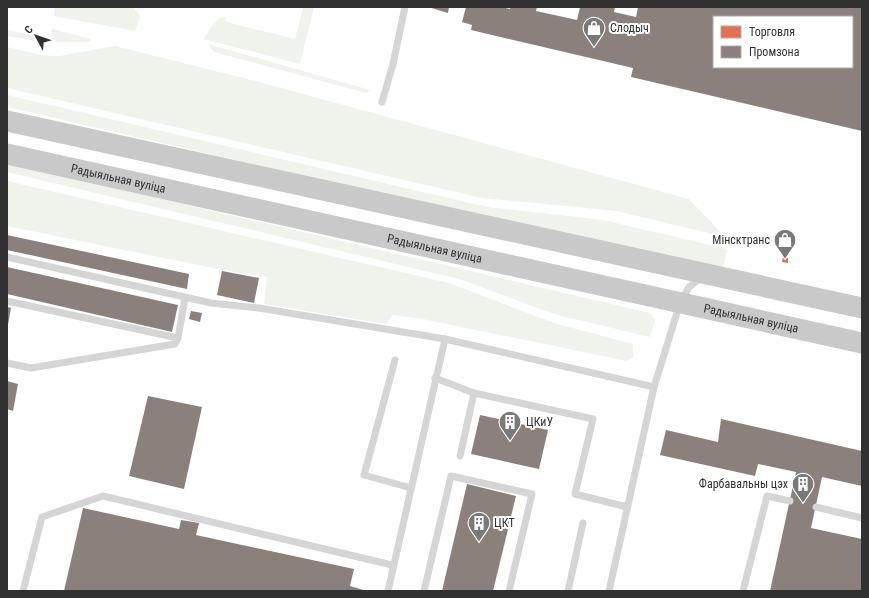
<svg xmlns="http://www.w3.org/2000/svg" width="869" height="598" font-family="'Roboto Condensed',sans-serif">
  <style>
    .green { fill: #f0f3ec }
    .shops { fill: #e76f51 }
    .industry { fill: #8a817c; fill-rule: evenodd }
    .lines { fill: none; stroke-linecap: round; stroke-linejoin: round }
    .service { stroke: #d5d5d5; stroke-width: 7 }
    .primary { stroke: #c9c9c9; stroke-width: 21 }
    .labels { text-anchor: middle; stroke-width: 4; stroke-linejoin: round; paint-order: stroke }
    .poi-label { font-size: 12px; fill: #313131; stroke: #fff; text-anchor: start }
    .street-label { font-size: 12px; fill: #313131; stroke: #fff }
  </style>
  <rect width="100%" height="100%" fill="#fff"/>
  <g class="green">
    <path d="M55 7H128L134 8 140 16 135 31 54 16Z"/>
    <path d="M303 7H314L300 64 204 39C209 31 215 17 225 17L226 22 295 39Z"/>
    <path d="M52 29 91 39V42H41L7 36V30L50 39Z"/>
    <path d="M208 44 370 90 366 93 214 52Z"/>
    <path d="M115 46 259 82 689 199 725 237 617 211 482 198 7 88V47L42 55 59 56Z"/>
    <path d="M7 95 487 207 603 220 727 249 723 268 334 183 7 107Z"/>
    <path d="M7 163 650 313 655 320 650 337 557 315 459 279 7 172Z"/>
    <path d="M7 181 449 283 554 323 633 344V358L627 361 423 319 393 315 386 324 264 304 267 277 223 270 7 226Z"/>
  </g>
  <path class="shops" d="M783 257 788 258V263L782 262Z"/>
  <g class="industry">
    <path d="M428 7H449L448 13Z"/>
    <path d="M466 7H501L510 9V7H537L536 11 577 20 580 7H615L614 12 636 17 638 7H862V131L631 77 633 68 471 30 472 25 462 22ZM714 17H852V67H714Z"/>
    <path d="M7 235 189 274 187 289 7 250Z"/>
    <path d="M7 267 178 305 172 332 7 294Z"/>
    <path d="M222 271 259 278 254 303 217 295Z"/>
    <path d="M7 307 11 308 8 325H7Z"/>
    <path d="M191 311 202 313 200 322 189 319Z"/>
    <path d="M7 381 18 384 13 411 7 409Z"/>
    <path d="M148 396 202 407 184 489 129 476Z"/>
    <path d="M480 415 548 430 539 469 471 454Z"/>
    <path d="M721 419 862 451V486L822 477 811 528 862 539V591H770L796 472 758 464 755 476 660 455 666 430 718 442Z"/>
    <path d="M467 484 516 496 493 591H442Z"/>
    <path d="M83 508 179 529 181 520 199 523 196 535 354 569 350 586 367 591H64Z"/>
  </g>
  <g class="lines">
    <g class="service">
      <path d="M382 102 393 64 405 7"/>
      <path d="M7 257 211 303 259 308 445 339"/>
      <path d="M7 301 178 338 185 298"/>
      <path d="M395 360 364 475 411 488"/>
      <path d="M7 363 31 368 175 344 178 338"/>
      <path d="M435 378 474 393"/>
      <path d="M460 456 474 393 593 419 575 494 627 507"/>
      <path d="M816 507 862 518"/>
      <path d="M23 591 42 517 103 496 392 565"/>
      <path d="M388 591 445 339 654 387"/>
      <path d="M424 591 451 476 532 494 509 591"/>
      <path d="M568 591 583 523"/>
      <path d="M609 591 654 387 680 303 689 287 702 277"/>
      <path d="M743 591 767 496 790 501"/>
    </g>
    <g class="primary">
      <path d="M7 121 862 308"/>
      <path id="s1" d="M7 154 862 343"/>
    </g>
  </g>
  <defs>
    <g id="shop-pin" transform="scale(1.15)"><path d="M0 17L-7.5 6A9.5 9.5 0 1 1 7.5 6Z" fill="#797979" stroke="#fff"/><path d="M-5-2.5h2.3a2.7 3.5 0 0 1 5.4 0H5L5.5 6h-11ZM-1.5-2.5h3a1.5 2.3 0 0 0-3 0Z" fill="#fff"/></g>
    <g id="building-pin" transform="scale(1.15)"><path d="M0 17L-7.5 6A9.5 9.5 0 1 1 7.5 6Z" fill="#797979" stroke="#fff"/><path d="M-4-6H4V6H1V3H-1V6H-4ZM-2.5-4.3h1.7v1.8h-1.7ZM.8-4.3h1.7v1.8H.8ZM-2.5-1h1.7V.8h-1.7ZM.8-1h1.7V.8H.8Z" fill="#fff"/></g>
  </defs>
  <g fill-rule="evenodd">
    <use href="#shop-pin" x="594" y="28"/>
    <use href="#shop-pin" x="785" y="240"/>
    <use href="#building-pin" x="510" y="422"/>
    <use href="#building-pin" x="803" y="484"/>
    <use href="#building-pin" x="479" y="523"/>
  </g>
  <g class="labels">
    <g class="poi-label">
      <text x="610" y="32">Слодыч</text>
      <text x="770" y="244" text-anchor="end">Мінсктранс</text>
      <text x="526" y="426">ЦКиУ</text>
      <text x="788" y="488" text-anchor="end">Фарбавальны цэх</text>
      <text x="494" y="527">ЦКТ</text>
    </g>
    <g class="street-label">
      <text dy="4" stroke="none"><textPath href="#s1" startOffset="114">Радыяльная вуліца</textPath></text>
      <text dy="4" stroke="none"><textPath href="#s1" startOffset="438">Радыяльная вуліца</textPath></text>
      <text dy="4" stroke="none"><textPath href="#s1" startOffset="762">Радыяльная вуліца</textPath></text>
    </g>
  </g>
  <rect width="869" height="598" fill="none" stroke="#313131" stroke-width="16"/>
  <rect x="713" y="16" width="140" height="52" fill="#ffffff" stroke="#adadad"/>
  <rect x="721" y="26" width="20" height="12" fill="#e76f51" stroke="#adadad"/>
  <text x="749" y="36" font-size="12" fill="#313131">Торговля</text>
  <rect x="721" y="46" width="20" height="12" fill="#8a817c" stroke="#adadad"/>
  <text x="749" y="56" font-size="12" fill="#313131">Промзона</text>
  <g transform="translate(36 36) rotate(310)" stroke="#ffffff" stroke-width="3" paint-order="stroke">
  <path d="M0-3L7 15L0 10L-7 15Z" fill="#313131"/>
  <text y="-6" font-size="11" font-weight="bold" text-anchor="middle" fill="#313131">С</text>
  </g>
</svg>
